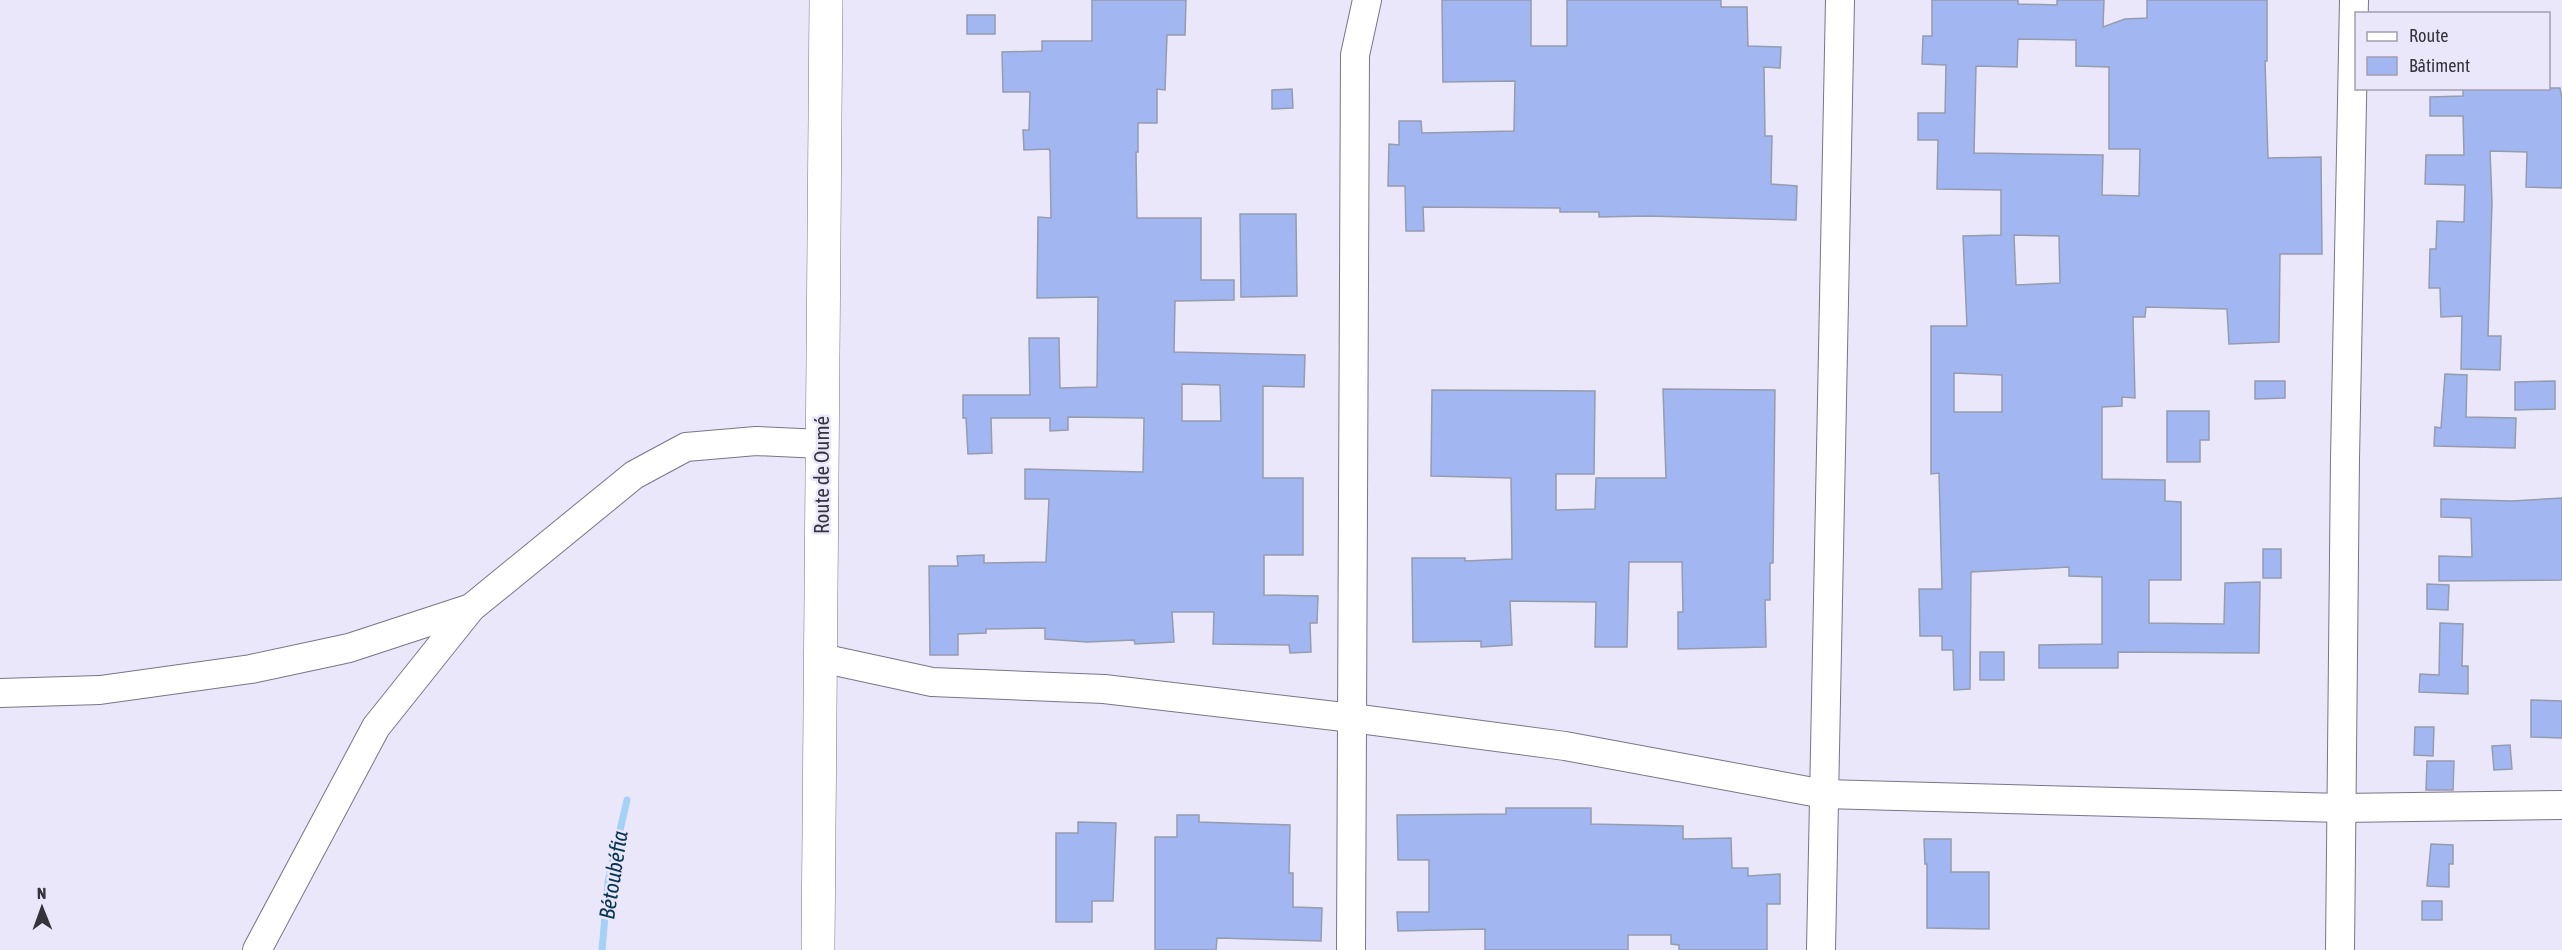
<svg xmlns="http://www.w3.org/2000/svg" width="2562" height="950" font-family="'Asap Condensed',sans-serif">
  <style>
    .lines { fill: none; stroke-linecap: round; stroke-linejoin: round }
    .stream { stroke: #a4d1f6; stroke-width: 7 }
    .building { fill: #a2b7f2; stroke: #959cad; stroke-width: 1.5; fill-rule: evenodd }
    .minor-casing { stroke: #797587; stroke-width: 30 }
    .tertiary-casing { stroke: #797587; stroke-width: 34 }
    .minor { stroke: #fff; stroke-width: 28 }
    .tertiary { stroke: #fff; stroke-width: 33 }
    .labels { text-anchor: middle; stroke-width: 5; stroke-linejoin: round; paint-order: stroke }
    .street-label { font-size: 21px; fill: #35333b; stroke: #ebe7fb }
    .water-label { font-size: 22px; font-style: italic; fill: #073553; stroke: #ebe7fb }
  </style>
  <rect width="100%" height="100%" fill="#ebe7fb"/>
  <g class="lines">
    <path class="stream" d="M602 950 608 882 627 800"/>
  </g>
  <g class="building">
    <path d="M1092 0H1186L1185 35H1167L1165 90 1157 89V123H1138V152H1136L1137 218H1201V280H1234V300L1175 301 1174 352 1305 355 1304 387 1263 386V478H1303V555H1264V595L1318 596 1317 623H1310L1311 652 1290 653 1289 645 1213 644 1214 612H1172L1174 642 1135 644 1134 640 1087 642 1045 639V628L986 629V633L958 634V655H930L929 566H958L957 556 984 555V563L1046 562 1049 499H1025V469L1143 472 1144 418 1068 417V430L1050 431V418H991L992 453 968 454 966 418H963V395H1030L1029 338H1059L1060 388 1097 387 1098 297 1037 298 1038 217 1051 218 1050 152 1049 149 1024 150 1023 130H1029L1030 92H1003L1002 52 1042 51V41H1092ZM1182 384 1220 385 1221 421H1182Z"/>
    <path d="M1442 0H1531V46H1567V0H1721V7H1747L1748 46 1781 47 1780 68 1764 67 1765 136H1772L1771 184 1797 186 1796 220 1647 216 1599 217V212H1560V208L1423 207 1424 231H1406L1405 186H1388L1389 144 1399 145V121H1421L1422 133 1514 131 1515 81 1443 82Z"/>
    <path d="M1932 0H2018V4L2057 5V0H2104L2103 27 2125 19 2147 18V0H2267V61H2265L2268 158 2321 157 2322 254H2280L2279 342 2229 344 2227 309 2146 307 2145 317H2133L2135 398 2122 397V406L2102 407V479L2165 480V501L2181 502V580H2149V623L2224 624 2225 583 2260 582 2259 653 2118 652V668H2039V645L2102 644V577L2069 576V567L1971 572 1970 689 1954 690 1953 650H1942V636H1920L1919 589H1942L1939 473 1931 474V326H1967L1963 236 2001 235V190L1937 189 1938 140H1918V113H1945L1946 65 1922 64 1923 36H1932ZM2018 39 2076 40V66L2109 67V149H2140L2139 196 2102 195 2103 155 1974 153 1976 66 2017 67ZM2014 235 2059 236 2060 283 2016 285ZM1954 373 2002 375V412H1954Z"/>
    <rect x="967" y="15" width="28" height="19"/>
    <path d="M2463 88H2560L2562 99V188L2526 187 2527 152 2490 151 2492 202 2488 336H2501L2500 370 2461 369 2462 316 2441 317 2440 288H2429L2430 249H2436L2437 221 2464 222 2465 185 2425 184 2426 155H2464L2463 116H2430V97L2463 96Z"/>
    <path d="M1292 89 1293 108 1272 109V90Z"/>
    <path d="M1240 214H1296L1297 296 1241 297Z"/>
    <path d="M2445 374 2467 375 2466 417 2516 418 2515 448 2434 446 2435 427 2441 428Z"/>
    <path d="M2255 381H2285V398L2255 399Z"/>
    <path d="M2555 381V409L2515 410V382Z"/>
    <path d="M1663 389 1775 390 1773 563H1770V600H1765L1766 647 1678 649V612H1683L1682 562H1629L1627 647H1595L1596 602 1510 601 1512 645 1481 647V641L1413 642 1412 558H1465V561L1512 559 1511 478 1431 476 1432 390 1595 391 1594 474H1556V510L1595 509 1596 478H1666Z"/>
    <path d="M2167 411H2209V440H2200V462H2167Z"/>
    <path d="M2562 498V580L2439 581V556L2472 557 2471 518 2441 517V499L2512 501Z"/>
    <rect x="2263" y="549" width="18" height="29"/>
    <path d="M2427 584 2449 585 2448 610 2427 609Z"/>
    <path d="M2440 623 2463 624 2462 666H2468V694L2419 692 2420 674 2439 675Z"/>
    <rect x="1980" y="652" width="24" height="28"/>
    <path d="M2531 700 2562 701V738L2531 737Z"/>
    <path d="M2415 727H2434L2433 756 2414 755Z"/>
    <path d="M2510 745 2512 769 2494 770 2492 746Z"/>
    <path d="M2427 761H2454L2453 790H2426Z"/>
    <path d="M1506 808H1591V824L1683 826V839L1731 838 1732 868H1748V876L1780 874V904H1767V950H1679V945L1671 944V935H1628V950H1485V929L1398 931 1397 912H1429V860H1398L1397 815 1506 814Z"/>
    <path d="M1177 815H1199V822L1290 825 1289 873H1293V907L1322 908 1321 941 1217 938 1216 950H1155V837H1177Z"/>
    <path d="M1078 822 1116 823 1113 901H1092V922H1056V833H1078Z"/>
    <path d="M1924 839H1951V872H1989V929L1927 928V864H1925Z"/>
    <path d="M2431 844 2453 845V864H2449V887L2427 886Z"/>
    <rect x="2422" y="901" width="20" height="19"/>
  </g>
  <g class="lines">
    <g class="minor-casing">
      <g id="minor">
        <path d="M821 658 932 682 1104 689 1352 718 1565 746 1824 794 2341 808 2562 805"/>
        <path d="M0 693 100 690 251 669 349 648 471 608"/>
        <path d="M257 950 376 727 471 608 634 475 686 447 756 441 822 444"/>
        <path d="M1351 950 1355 55 1367 0"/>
        <path d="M1821 950 1840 0"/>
        <path d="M2340 950 2345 459 2354 0"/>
      </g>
    </g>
    <g class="tertiary-casing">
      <path id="tertiary" d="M818 950 826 0"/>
    </g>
    <use href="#minor" class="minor"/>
    <use href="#tertiary" class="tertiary"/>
  </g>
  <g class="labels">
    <g class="street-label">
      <text transform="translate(822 475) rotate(-90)" y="7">Route de Oumé</text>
    </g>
    <g class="water-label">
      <text transform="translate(613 875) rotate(-81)" y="8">Bétoubéfia</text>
    </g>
  </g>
  <rect x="2355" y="12" width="195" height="78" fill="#ebe7fb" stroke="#a29fae" stroke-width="1.5"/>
  <rect x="2367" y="32" width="30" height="9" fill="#ffffff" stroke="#a29fae" stroke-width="1.5"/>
  <text x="2409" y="42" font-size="18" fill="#35333b">Route</text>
  <rect x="2367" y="57" width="30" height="18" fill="#a2b7f2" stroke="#a29fae" stroke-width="1.5"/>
  <text x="2409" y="72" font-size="18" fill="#35333b">Bâtiment</text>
  <g transform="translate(42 908) rotate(359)" stroke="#ebe7fb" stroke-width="4.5" paint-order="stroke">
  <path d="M0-4.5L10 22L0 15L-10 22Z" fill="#35333b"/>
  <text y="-9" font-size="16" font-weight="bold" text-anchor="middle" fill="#35333b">N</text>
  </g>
</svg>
